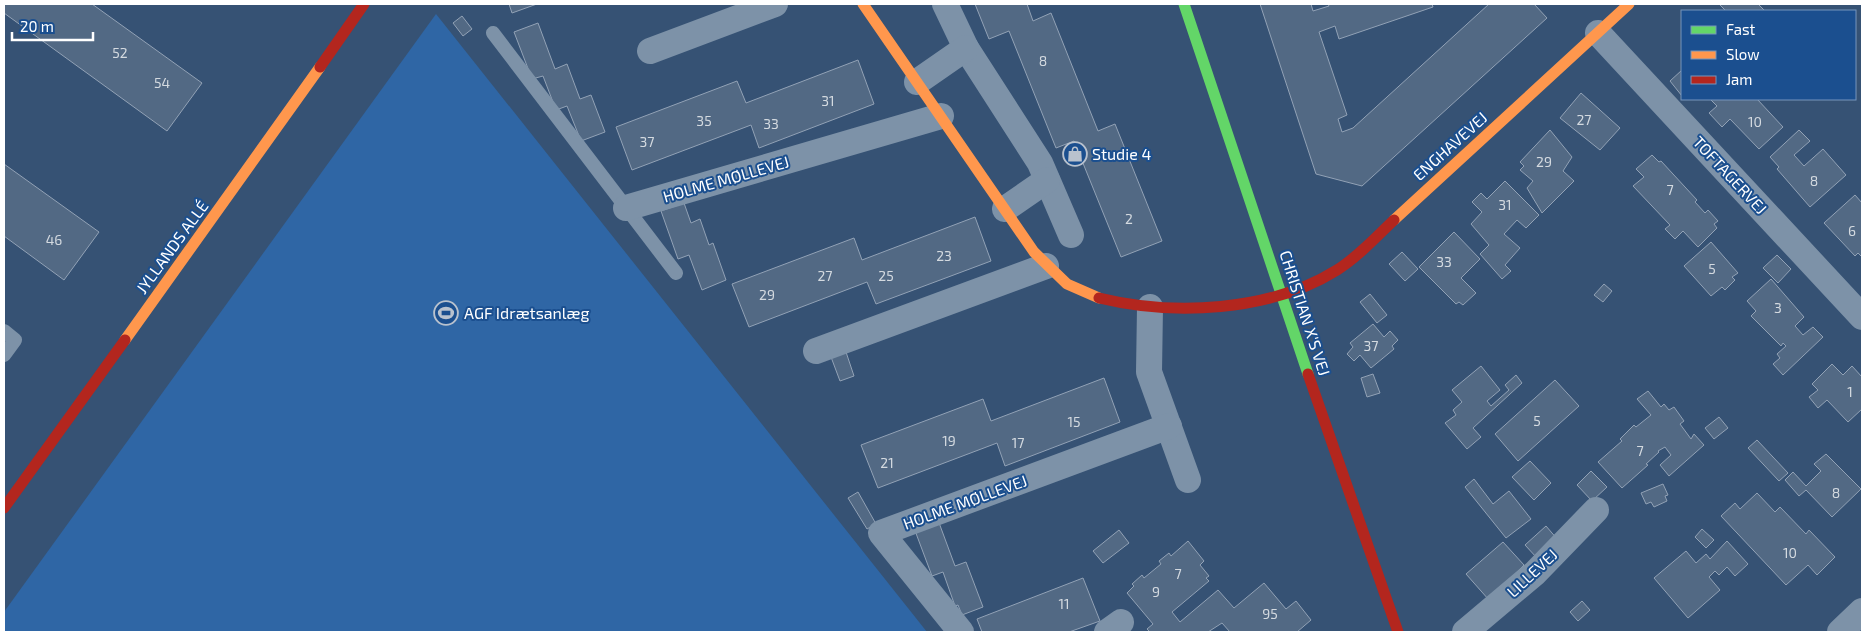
<svg xmlns="http://www.w3.org/2000/svg" width="1866" height="636" font-family="'Exo 2',sans-serif">
  <style>
    .green { fill: #2f66a5 }
    .building { fill: #526984; stroke: #92a2b6 }
    .lines { fill: none; stroke-linecap: round; stroke-linejoin: round }
    .lane { stroke: #7d92a8; stroke-width: 14 }
    .street { stroke: #7d92a8; stroke-width: 26 }
    .fast { stroke: #63d668; stroke-width: 11 }
    .slow { stroke: #ff974d; stroke-width: 11 }
    .jam { stroke: #b3261e; stroke-width: 11 }
    .labels { text-anchor: middle; stroke-width: 4; stroke-linejoin: round; paint-order: stroke }
    .number-label { font-size: 14px; fill: #d4dae0 }
    .street-label { font-size: 16px; fill: #fff; stroke: #1b4f8f }
    .poi-label { font-size: 16px; fill: #fff; stroke: #1b4f8f; text-anchor: start }
  </style>
  <rect width="100%" height="100%" fill="#365274"/>
  <path class="green" d="M436 14 927 632H4V612Z"/>
  <g class="building">
    <path d="M4 4H92L202 83 167 131 4 13Z"/>
    <path d="M509 4H537L512 13Z"/>
    <path d="M975 4H1027L1033 21 1051 13 1098 131 1115 124 1162 241 1121 257 1074 141 1056 148 1009 31 989 39Z"/>
    <path d="M1260 4H1311L1313 11 1329 6 1328 4H1432L1433 7 1339 39 1335 26 1319 32 1347 115 1338 119 1342 132 1353 128 1489 4H1534L1547 18 1362 186 1316 174Z"/>
    <path d="M1722 4H1758L1765 11H1726L1720 5Z"/>
    <path d="M462 16 472 29 463 36 453 23Z"/>
    <path d="M538 23 555 69 567 64 580 99 591 95 605 132 581 141 567 106 556 110 543 76 532 79 514 32Z"/>
    <path d="M858 60 874 104 759 148 751 125 632 170 616 127 737 81 746 103Z"/>
    <path d="M1682 70V96L1670 81Z"/>
    <path d="M1581 93 1620 128 1600 150 1560 118Z"/>
    <path d="M1710 99H1757L1783 127 1759 149 1730 119 1722 127 1709 113 1717 106Z"/>
    <path d="M1550 130 1572 157 1563 171 1574 181 1542 213 1527 188 1533 181 1520 170 1524 166 1520 162Z"/>
    <path d="M1799 130 1810 141 1794 155 1804 166 1823 149 1846 175 1810 207 1777 169 1779 167 1770 157Z"/>
    <path d="M1652 155 1659 162 1661 161 1697 200 1695 202 1705 213 1708 210 1718 221 1714 224 1717 228 1698 247 1683 231 1675 239 1665 229 1670 225 1633 186 1644 177 1636 169Z"/>
    <path d="M4 164 99 232 64 280 4 236Z"/>
    <path d="M1505 181 1539 215 1526 228 1517 220 1504 234 1520 248 1505 265 1511 271 1502 279 1480 254 1489 245 1471 224 1482 212 1472 202 1481 193 1487 199Z"/>
    <path d="M1855 195 1862 203V257L1858 253 1855 256 1824 223Z"/>
    <path d="M684 203 691 223 700 219 709 245 713 243 726 280 702 290 689 255 678 259 661 211Z"/>
    <path d="M975 217 991 261 876 304 867 282 749 327 732 284 854 238 862 260Z"/>
    <path d="M1454 232 1480 259 1461 278 1476 293 1463 305 1459 302 1456 304 1419 267Z"/>
    <path d="M1711 242 1738 273 1732 277 1735 280 1725 290 1722 287 1711 296 1684 266Z"/>
    <path d="M1402 252 1418 269 1405 281 1389 264Z"/>
    <path d="M1777 255 1791 269 1778 283 1763 268Z"/>
    <path d="M1771 279 1804 317 1795 326 1803 335 1813 327 1823 337 1783 375 1773 364 1780 358 1777 354 1786 346 1783 343 1781 346 1751 316 1756 311 1747 301Z"/>
    <path d="M1604 284 1612 291 1603 302 1594 295Z"/>
    <path d="M1370 294 1387 315 1377 323 1360 302Z"/>
    <path d="M1373 324 1384 337 1390 331 1398 340 1392 346 1394 349 1371 368 1360 355 1354 361 1347 354 1353 347 1350 343Z"/>
    <path d="M846 352 854 376 840 381 831 357Z"/>
    <path d="M1832 364 1843 375 1852 366 1862 377V409L1848 422 1827 400 1818 408 1809 397 1818 390 1812 384Z"/>
    <path d="M1481 366 1500 390 1487 401 1491 406 1509 390 1505 385 1516 375 1522 383 1473 428 1481 437 1467 449 1445 423 1456 415 1453 410 1462 402 1452 390Z"/>
    <path d="M1373 374 1380 393 1367 397 1361 378Z"/>
    <path d="M1104 378 1120 422 1005 466 997 443 878 488 861 445 983 399 991 421Z"/>
    <path d="M1555 380 1579 406 1518 461 1495 434Z"/>
    <path d="M1648 391 1661 407 1664 404 1669 410 1674 407 1684 421 1680 424 1691 439 1694 434 1704 445 1669 476 1660 465 1671 455 1665 447 1658 451 1659 452 1646 464 1648 465 1622 488 1598 462 1622 441 1620 439 1634 425 1636 427 1651 415 1637 399Z"/>
    <path d="M1719 417 1728 428 1714 439 1705 428Z"/>
    <path d="M1757 440 1788 473 1779 481 1748 448Z"/>
    <path d="M1826 454 1861 489 1832 517 1806 490 1799 496 1785 480 1793 472 1806 486 1821 471 1814 464Z"/>
    <path d="M1530 461 1551 483 1534 500 1512 477Z"/>
    <path d="M1591 471 1607 487 1592 501 1577 485Z"/>
    <path d="M1474 479 1493 504 1509 491 1531 519 1506 538 1465 487Z"/>
    <path d="M1663 484 1668 495 1665 496 1667 501 1654 507 1651 502 1646 504 1641 493Z"/>
    <path d="M858 492 876 524 867 529 848 498Z"/>
    <path d="M1757 493 1775 512 1780 507 1806 534 1809 530 1835 557 1817 575 1808 565 1786 585 1721 516 1735 503 1740 509Z"/>
    <path d="M938 520 955 566 966 562 983 607 962 615 958 605 955 606 943 572 932 576 914 528Z"/>
    <path d="M1546 526 1558 540 1537 558 1525 545Z"/>
    <path d="M1702 529 1714 540 1706 548 1695 537Z"/>
    <path d="M1119 530 1129 543 1103 563 1093 551Z"/>
    <path d="M1188 541 1204 561 1200 565 1209 576 1206 578 1209 581 1172 612 1180 622 1218 590 1234 608 1264 583 1286 609 1296 601 1311 620 1297 632H1230L1222 623 1208 632H1150L1147 629 1153 624 1127 593 1134 586 1132 584 1142 575 1144 578 1161 564 1159 561 1169 553 1171 556Z"/>
    <path d="M1727 541 1748 564 1735 576 1727 567 1719 575 1715 571 1709 577 1720 590 1688 618 1654 578 1686 551 1696 563 1706 554 1710 559Z"/>
    <path d="M1503 542 1524 565 1489 600 1466 574Z"/>
    <path d="M1083 578 1100 621 1069 632H982L977 619Z"/>
    <path d="M1582 601 1590 610 1578 621 1570 612Z"/>
  </g>
  <g class="lines">
    <g class="lane">
      <path d="M493 33 676 273"/>
      <path d="M4 331 15 340 4 355"/>
    </g>
    <g class="street">
      <path d="M945 4 966 48 1040 163 1071 235"/>
      <path d="M1598 33 1862 317"/>
      <path d="M650 51 775 4"/>
      <path d="M917 82 966 48"/>
      <path d="M626 208 941 116"/>
      <path d="M1005 209 1047 180"/>
      <path d="M1150 307 1149 372 1188 480"/>
      <path d="M816 351 1046 266"/>
      <path d="M961 632 881 533 1169 426"/>
      <path d="M1107 632 1121 622"/>
      <path d="M1465 632 1535 573 1596 510"/>
      <path d="M1840 632 1862 611"/>
    </g>
    <path class="fast" d="M1184 4 1308 374"/>
    <g class="slow">
      <path d="M863 4 1034 252 1067 284 1099 298"/>
      <path d="M1394 220 1629 4"/>
      <path d="M125 340 320 67"/>
    </g>
    <g class="jam">
      <path d="M320 67 364 4"/>
      <path d="M1099 298C1173 316 1270 312 1337 270 1358 257 1376 237 1394 220"/>
      <path d="M1308 374 1398 632"/>
      <path d="M4 508 125 340"/>
    </g>
  </g>
  <defs>
    <g id="shop-ring" transform="scale(1.25)"><circle r="9.5" fill="#1b4f8f" stroke="#b9c2ce" stroke-width="1.5"/><path d="M-5-2.5h2.3a2.7 3.5 0 0 1 5.4 0H5L5.5 6h-11ZM-1.5-2.5h3a1.5 2.3 0 0 0-3 0Z" fill="#b9c2ce"/></g>
    <g id="stadium-ring" transform="scale(1.25)"><circle r="9.5" fill="#1b4f8f" stroke="#b9c2ce" stroke-width="1.5"/><path d="M0-5a6.5 5 0 1 0 0 10a6.5 5 0 1 0 0-10ZM-3.5-1.8h7v3.6h-7Z" fill="#b9c2ce"/></g>
  </defs>
  <g fill-rule="evenodd">
    <use href="#shop-ring" x="1075" y="154"/>
    <use href="#stadium-ring" x="446" y="313"/>
  </g>
  <g class="labels">
    <g class="number-label">
      <text x="120" y="58">52</text>
      <text x="1043" y="66">8</text>
      <text x="162" y="88">54</text>
      <text x="828" y="106">31</text>
      <text x="1584" y="125">27</text>
      <text x="704" y="126">35</text>
      <text x="1755" y="127">10</text>
      <text x="771" y="129">33</text>
      <text x="647" y="147">37</text>
      <text x="1544" y="167">29</text>
      <text x="1814" y="186">8</text>
      <text x="1670" y="195">7</text>
      <text x="1505" y="210">31</text>
      <text x="1129" y="224">2</text>
      <text x="1852" y="236">6</text>
      <text x="54" y="245">46</text>
      <text x="944" y="261">23</text>
      <text x="1444" y="267">33</text>
      <text x="1712" y="274">5</text>
      <text x="825" y="281">27</text>
      <text x="886" y="281">25</text>
      <text x="767" y="300">29</text>
      <text x="1778" y="313">3</text>
      <text x="1371" y="351">37</text>
      <text x="1850" y="397">1</text>
      <text x="1537" y="426">5</text>
      <text x="1074" y="427">15</text>
      <text x="949" y="446">19</text>
      <text x="1018" y="448">17</text>
      <text x="1640" y="456">7</text>
      <text x="887" y="468">21</text>
      <text x="1836" y="498">8</text>
      <text x="1790" y="558">10</text>
      <text x="1178" y="579">7</text>
      <text x="1156" y="597">9</text>
      <text x="1064" y="609">11</text>
      <text x="1270" y="619">95</text>
    </g>
    <g class="street-label">
      <text transform="translate(1450 146) rotate(-42)" y="6">ENGHAVEVEJ</text>
      <text transform="translate(1730 175) rotate(47)" y="6">TOFTAGERVEJ</text>
      <text transform="translate(726 179) rotate(-16)" y="6">HOLME MØLLEVEJ</text>
      <text transform="translate(172 247) rotate(-54)" y="6">JYLLANDS ALLÉ</text>
      <text transform="translate(1305 313) rotate(72)" y="6">CHRISTIAN X'S VEJ</text>
      <text transform="translate(965 502) rotate(-20)" y="6">HOLME MØLLEVEJ</text>
      <text transform="translate(1532 573) rotate(-43)" y="6">LILLEVEJ</text>
    </g>
    <g class="poi-label">
      <text x="1092" y="160">Studie 4</text>
      <text x="464" y="319">AGF Idrætsanlæg</text>
    </g>
  </g>
  <rect width="1866" height="636" fill="none" stroke="#ffffff" stroke-width="10"/>
  <rect x="1681" y="10" width="175" height="90" fill="#1b4f8f" stroke="#7695bc"/>
  <rect x="1691" y="26" width="25" height="8" fill="#63d668" stroke="#7695bc"/>
  <text x="1726" y="35" font-size="15" fill="#ffffff">Fast</text>
  <rect x="1691" y="51" width="25" height="8" fill="#ff974d" stroke="#7695bc"/>
  <text x="1726" y="60" font-size="15" fill="#ffffff">Slow</text>
  <rect x="1691" y="76" width="25" height="8" fill="#b3261e" stroke="#7695bc"/>
  <text x="1726" y="85" font-size="15" fill="#ffffff">Jam</text>
  <path d="M12 32v8h81v-8" fill="none" stroke="#ffffff" stroke-width="2.5"/>
  <text x="20" y="32" font-size="15" fill="#ffffff" stroke="#1b4f8f" stroke-width="4" paint-order="stroke">20 m</text>
</svg>
